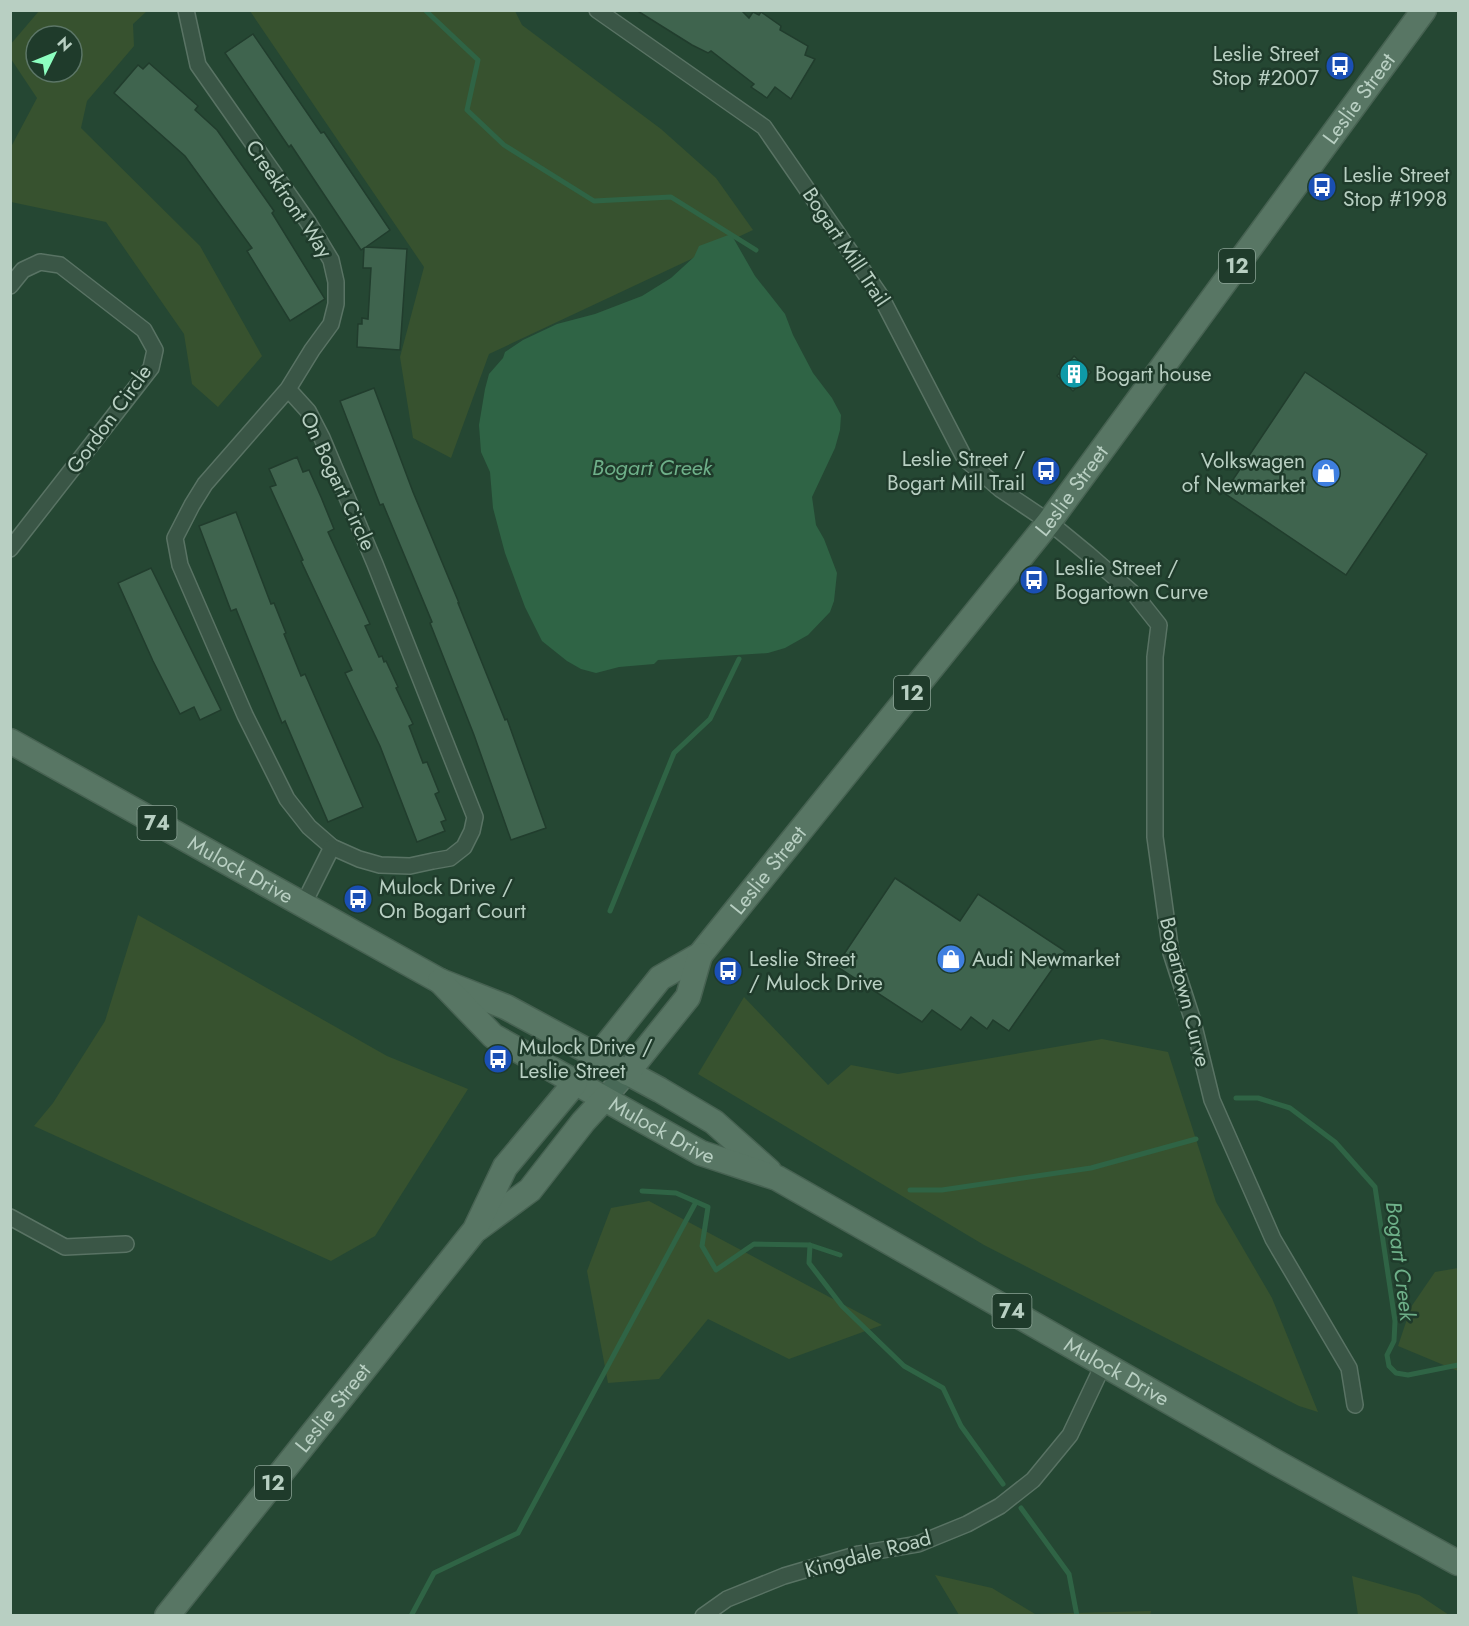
<svg xmlns="http://www.w3.org/2000/svg" width="1469" height="1626" font-family="Jost,sans-serif">
  <style>
    .green { fill: #37522f; fill-rule: evenodd }
    .water { fill: #2f6445 }
    .lines { fill: none; stroke-linecap: round; stroke-linejoin: round }
    .stream { stroke: #2f6445; stroke-width: 5 }
    .building { fill: #3f644e; stroke: #213d2d; stroke-width: 1.5 }
    .street-casing { stroke: #597364; stroke-width: 18 }
    .secondary-casing { stroke: #597364; stroke-width: 24 }
    .primary-casing { stroke: #476252; stroke-width: 27 }
    .street { stroke: #3a5646; stroke-width: 15 }
    .secondary { stroke: #486957; stroke-width: 21 }
    .primary { stroke: #587664; stroke-width: 24 }
    .labels { text-anchor: middle; stroke-width: 5; stroke-linejoin: round; paint-order: stroke }
    .shield { fill: #1f3b2b; stroke: #8aa395; stroke-width: 1.5 }
    .shield-label { font-size: 20px; font-weight: bold; fill: #b8cfc2 }
    .poi-label { font-size: 21px; fill: #b8cfc2; stroke: #1f3b2b; text-anchor: start }
    .street-label { font-size: 21px; fill: #b8cfc2; stroke: #1f3b2b }
    .water-label { font-size: 22px; font-style: italic; fill: #6eb089; stroke: #1f3b2b }
  </style>
  <rect width="100%" height="100%" fill="#254733"/>
  <g class="green">
    <path d="M39 11H147L133 24 134 46 87 101 81 128 200 246 262 356 218 407 192 384 184 334 106 222 11 202V147L37 98 11 59 10 45ZM36 36H72V72H36Z"/>
    <path d="M250 11H515L522 25 661 129 716 178 753 230 489 354 451 458 413 438 400 357 424 267Z"/>
    <path d="M138 915 387 1056 468 1089 375 1236 331 1261 34 1126 53 1103 105 1021Z"/>
    <path d="M744 997 828 1085 851 1065 898 1074 1102 1039 1168 1052 1216 1202 1272 1298 1318 1412 1299 1406 984 1245 698 1074Z"/>
    <path d="M649 1201 882 1325 789 1359 708 1319 659 1379 608 1383 587 1271 611 1208Z"/>
    <path d="M1458 1268V1371L1398 1346 1411 1307 1435 1272Z"/>
    <path d="M935 1575 992 1588 1035 1614 1151 1611 1150 1616 959 1615Z"/>
    <path d="M1352 1576 1419 1595 1449 1615H1358Z"/>
  </g>
  <path class="water" d="M731 234 755 276 785 314 793 335 813 373 832 398 841 415 840 430 835 448 812 497 816 525 824 539 837 573 834 601 830 612 808 635 785 648 768 653 658 660 654 664 619 667 596 673 581 669 567 661 542 641 525 607 505 553 493 508 490 472 481 452 479 425 485 389 489 374 503 358 505 352 523 340 557 324 595 314 642 296 671 278 694 257 699 246Z"/>
  <g class="lines">
    <g class="stream">
      <path d="M425 10 478 60 467 110 504 145 594 201 671 197 756 250"/>
      <path d="M610 911 674 753 710 719 739 659"/>
      <path d="M1236 1098H1258L1290 1108 1335 1142 1375 1187 1395 1321 1394 1341 1387 1355 1389 1366 1396 1373 1408 1375 1458 1365"/>
      <path d="M910 1190H942L1091 1168 1196 1139"/>
      <path d="M642 1191 676 1193 708 1207 702 1246 716 1270 754 1244 810 1245 840 1255"/>
      <path d="M810 1245 809 1263 842 1306 904 1366 943 1388 961 1426 1003 1484"/>
      <path d="M1021 1508 1069 1574 1077 1616"/>
      <path d="M411 1616 434 1573 518 1533 696 1202"/>
    </g>
  </g>
  <g class="building">
    <path d="M636 10H741L749 18 753 12 759 15 761 12 781 26 780 30 808 46 805 55 815 59 791 99 775 87 767 98 751 87 754 84 711 51 708 53 692 45Z"/>
    <path d="M253 34 321 133 324 132 390 230 366 247 407 249 400 350 357 347 358 324H362V318L368 319 371 268H363L364 248 361 250 291 145 289 147 225 53Z"/>
    <path d="M149 63 198 106 195 110 217 130 274 211 272 213 325 299 290 321 247 251 252 248 185 156 114 93 138 65 143 69Z"/>
    <path d="M1074 356 1091 372 1073 391 1057 376Z"/>
    <path d="M1305 372 1427 454 1346 575 1224 493Z"/>
    <path d="M374 388 413 492 459 603H458L505 720 507 719 546 828 511 840 474 735 430 623 432 622 383 504 380 505 340 401Z"/>
    <path d="M297 457 303 472 309 470 321 497 334 529 328 532 370 624 365 626 379 657 382 656 384 662 386 661 398 687 396 688 413 724 409 726 423 763 427 762 439 792 435 794 446 820 441 822 445 831 417 842 380 746 345 673 352 670 301 561 303 560 270 487 276 485 269 469Z"/>
    <path d="M236 512 271 604 274 603 286 633 284 634 301 676 305 674 363 807 328 822 285 721 282 723 236 609 231 611 199 526Z"/>
    <path d="M151 568 221 710 200 720 194 707 180 714 153 661 118 583Z"/>
    <path d="M895 878 960 921 978 894 1065 951 1009 1031 993 1020 987 1029 971 1017 961 1030 932 1010 922 1022 836 966Z"/>
  </g>
  <g class="lines">
    <g class="street-casing">
      <g id="street">
        <path d="M186 10 198 65 308 222 331 260 336 282V304L331 324 312 350 288 389 205 484 192 505 175 538 180 565 245 715 287 799 309 827 332 847 359 859 380 865 410 866 433 861 450 858 464 847 472 831 475 817 375 564 322 438 308 411 288 389"/>
        <path d="M597 10 764 127 880 295 965 459 1000 489 1049 522 1088 554 1136 596 1159 625 1155 657V837L1171 953 1192 1018 1212 1100 1273 1239 1349 1368 1355 1405"/>
        <path d="M10 286 23 270 40 262 60 265 144 330 155 350 151 368 10 549"/>
        <path d="M303 905 332 847"/>
        <path d="M10 1217 65 1247 126 1244"/>
        <path d="M703 1616 727 1599 784 1576 859 1554 918 1544 967 1524 1000 1506 1033 1480 1070 1435 1104 1363"/>
      </g>
    </g>
    <g class="secondary-casing">
      <g id="secondary">
        <path d="M575 1083 597 1057"/>
        <path d="M604 1099 627 1073"/>
      </g>
    </g>
    <g class="primary-casing">
      <g id="primary">
        <path id="s1" d="M10 741 440 981 506 1007 660 1090 714 1122 769 1171"/>
        <path id="s2" d="M440 981 493 1036 701 1153 777 1178 1277 1463 1458 1563"/>
        <path id="s3" d="M597 1057 660 978 700 955 1049 522 1424 10"/>
        <path d="M627 1073 688 997 700 955"/>
        <path d="M477 1229 530 1190 583 1122 604 1099"/>
        <path id="s4" d="M167 1616 475 1230 505 1167 575 1083"/>
      </g>
    </g>
    <use href="#street" class="street"/>
    <use href="#secondary" class="secondary"/>
    <use href="#primary" class="primary"/>
  </g>
  <defs>
    <g id="bus-disc" transform="scale(1.5)"><circle r="9.5" fill="#1a4fb4" stroke="#1f3b2b"/><path d="M-5-6H5V4H4V6H2V4H-2V6H-4V4H-5ZM-3.5-4V0h7V-4ZM-3.5 1.2v1.5H-2V1.2ZM2 1.2v1.5H3.5V1.2Z" fill="#fff"/></g>
    <g id="building-disc" transform="scale(1.5)"><circle r="9.5" fill="#0f9aa8" stroke="#1f3b2b"/><path d="M-4-6H4V6H1V3H-1V6H-4ZM-2.5-4.3h1.7v1.8h-1.7ZM.8-4.3h1.7v1.8H.8ZM-2.5-1h1.7V.8h-1.7ZM.8-1h1.7V.8H.8Z" fill="#fff"/></g>
    <g id="shop-disc" transform="scale(1.5)"><circle r="9.5" fill="#3f7fe0" stroke="#1f3b2b"/><path d="M-5-2.5h2.3a2.7 3.5 0 0 1 5.4 0H5L5.5 6h-11ZM-1.5-2.5h3a1.5 2.3 0 0 0-3 0Z" fill="#fff"/></g>
  </defs>
  <g fill-rule="evenodd">
    <use href="#bus-disc" x="1340" y="66"/>
    <use href="#bus-disc" x="1322" y="187"/>
    <use href="#building-disc" x="1074" y="374"/>
    <use href="#bus-disc" x="1046" y="471"/>
    <use href="#shop-disc" x="1326" y="473"/>
    <use href="#bus-disc" x="1034" y="580"/>
    <use href="#bus-disc" x="358" y="899"/>
    <use href="#shop-disc" x="951" y="959"/>
    <use href="#bus-disc" x="728" y="971"/>
    <use href="#bus-disc" x="498" y="1059"/>
  </g>
  <g class="labels">
    <g class="shield">
      <rect x="1219" y="249" width="36" height="34" rx="4.5"/>
      <rect x="894" y="676" width="36" height="34" rx="4.5"/>
      <rect x="137.5" y="806" width="39" height="34" rx="4.5"/>
      <rect x="992.5" y="1294" width="39" height="34" rx="4.5"/>
      <rect x="255" y="1466" width="36" height="34" rx="4.5"/>
    </g>
    <g class="shield-label">
      <text x="1237" y="273">12</text>
      <text x="912" y="700">12</text>
      <text x="157" y="830">74</text>
      <text x="1012" y="1318">74</text>
      <text x="273" y="1490">12</text>
    </g>
    <g class="poi-label">
      <text x="1319" y="61" text-anchor="end">Leslie Street<tspan x="1319" dy="24">Stop #2007</tspan></text>
      <text x="1343" y="182">Leslie Street<tspan x="1343" dy="24">Stop #1998</tspan></text>
      <text x="1095" y="381">Bogart house</text>
      <text x="1025" y="466" text-anchor="end">Leslie Street /<tspan x="1025" dy="24">Bogart Mill Trail</tspan></text>
      <text x="1305" y="468" text-anchor="end">Volkswagen<tspan x="1305" dy="24">of Newmarket</tspan></text>
      <text x="1055" y="575">Leslie Street /<tspan x="1055" dy="24">Bogartown Curve</tspan></text>
      <text x="379" y="894">Mulock Drive /<tspan x="379" dy="24">On Bogart Court</tspan></text>
      <text x="749" y="966">Leslie Street<tspan x="749" dy="24">/ Mulock Drive</tspan></text>
      <text x="972" y="966">Audi Newmarket</text>
      <text x="519" y="1054">Mulock Drive /<tspan x="519" dy="24">Leslie Street</tspan></text>
    </g>
    <g class="street-label">
      <text dy="7" stroke="none"><textPath href="#s3" startOffset="1228">Leslie Street</textPath></text>
      <text transform="translate(289 199) rotate(56)" y="7">Creekfront Way</text>
      <text transform="translate(846 247) rotate(56)" y="7">Bogart Mill Trail</text>
      <text transform="translate(109 419) rotate(-54)" y="7">Gordon Circle</text>
      <text transform="translate(338 481) rotate(65)" y="7">On Bogart Circle</text>
      <text dy="7" stroke="none"><textPath href="#s3" startOffset="742">Leslie Street</textPath></text>
      <text dy="7" stroke="none"><textPath href="#s1" startOffset="264">Mulock Drive</textPath></text>
      <text dy="7" stroke="none"><textPath href="#s3" startOffset="256">Leslie Street</textPath></text>
      <text transform="translate(1185 992) rotate(76)" y="7">Bogartown Curve</text>
      <text dy="7" stroke="none"><textPath href="#s2" startOffset="270">Mulock Drive</textPath></text>
      <text dy="7" stroke="none"><textPath href="#s2" startOffset="786">Mulock Drive</textPath></text>
      <text dy="7" stroke="none"><textPath href="#s4" startOffset="266">Leslie Street</textPath></text>
      <text transform="translate(868 1554) rotate(-15)" y="7">Kingdale Road</text>
    </g>
    <g class="water-label">
      <text x="652" y="475">Bogart Creek</text>
      <text transform="translate(1401 1261) rotate(83)" y="8">Bogart Creek</text>
    </g>
  </g>
  <rect width="1469" height="1626" fill="none" stroke="#b8cfc2" stroke-width="24"/>
  <g transform="translate(54 54) rotate(47)"><circle r="28" fill="#1f3b2b" stroke="#5c7667" stroke-width="1.5"/>
  <path d="M0-4.5L10 22L0 15L-10 22Z" fill="#8dffc0"/>
  <text y="-9" font-size="16" font-weight="bold" text-anchor="middle" fill="#b8cfc2">N</text>
  </g>
</svg>
